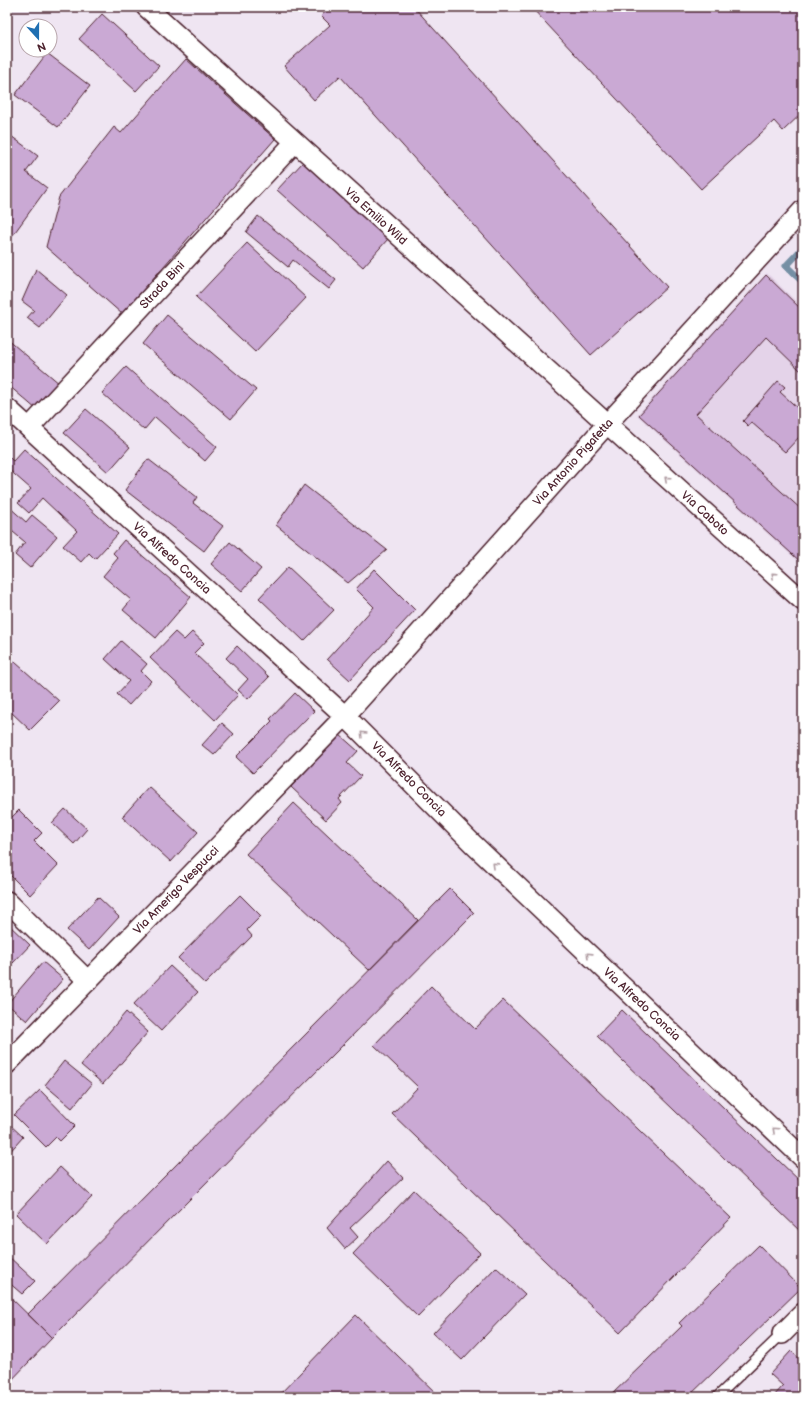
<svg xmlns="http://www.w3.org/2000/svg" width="810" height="1404" font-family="'Balsamiq Sans',sans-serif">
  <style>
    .built { fill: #e4d3e9 }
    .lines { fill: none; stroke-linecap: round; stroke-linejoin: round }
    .stream { stroke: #758fa4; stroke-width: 7 }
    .building { fill: #caa9d4; stroke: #4a1f2b }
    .lane-casing { stroke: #4a1f2b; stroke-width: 12 }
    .street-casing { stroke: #4a1f2b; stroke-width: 22 }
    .lane { stroke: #fff; stroke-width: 9 }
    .street { stroke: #fff; stroke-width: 19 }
    .oneway { stroke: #ae9aa0 }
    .labels { text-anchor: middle; stroke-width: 3.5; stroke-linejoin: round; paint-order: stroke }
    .street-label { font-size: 12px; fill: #4a1f2b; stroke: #fff }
  </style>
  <rect width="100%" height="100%" fill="#efe5f2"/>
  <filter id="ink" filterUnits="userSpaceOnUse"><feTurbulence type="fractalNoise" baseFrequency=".025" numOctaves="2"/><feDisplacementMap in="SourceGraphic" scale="8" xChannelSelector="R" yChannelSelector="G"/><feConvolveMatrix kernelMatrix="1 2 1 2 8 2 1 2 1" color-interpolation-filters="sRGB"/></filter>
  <g filter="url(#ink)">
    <path class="built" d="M767 273 803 308V566L637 415Z"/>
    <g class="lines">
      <path class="stream" d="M803 248 786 266 803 282"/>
    </g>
    <g class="building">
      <path d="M331 7H414L667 287 591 355 340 76 314 100 284 66 330 25 321 16Z"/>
      <path d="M531 7H803V112L783 131 774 121 701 189Z"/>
      <path d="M102 14 159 66 136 91 79 39Z"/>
      <path d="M47 53 90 86 58 127 15 95Z"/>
      <path d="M186 59 275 139 122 314 46 247 59 197 114 127 121 133Z"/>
      <path d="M7 133 38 156 26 172 47 188 10 239 7 236Z"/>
      <path d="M303 162 388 239 363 267 277 190Z"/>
      <path d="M258 216 336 280 329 289 293 260 288 267 246 232Z"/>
      <path d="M247 243 306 298 255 352 196 297Z"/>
      <path d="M36 269 67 295 40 328 27 318 34 310 22 301Z"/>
      <path d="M766 275 803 311V373L766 337 696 414 803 511V564L639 415Z"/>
      <path d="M167 315 256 390 231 419 143 344Z"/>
      <path d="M7 339 60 384 37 410 7 384Z"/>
      <path d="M126 367 217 447 205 461 155 417 144 430 102 393Z"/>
      <path d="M778 381 785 387 780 392 803 413V433L785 452 751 422 748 426 743 421Z"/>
      <path d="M86 409 130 447 108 472 64 433Z"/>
      <path d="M24 449 118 534 95 559 89 553 81 562 63 546 77 531 42 498 29 513 18 503 31 489 7 468V455L13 461Z"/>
      <path d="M148 459 197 497 193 503 223 526 204 551 125 490Z"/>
      <path d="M304 485 387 550 348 583 276 525Z"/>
      <path d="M7 505 26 522 32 515 57 536 30 568 15 555 25 542 7 527Z"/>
      <path d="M124 540 191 597 156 638 123 610 131 600 103 576 118 558 113 553Z"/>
      <path d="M230 542 261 569 242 591 211 564Z"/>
      <path d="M288 567 334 610 304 641 259 598Z"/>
      <path d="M374 569 415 610 350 680 327 659 374 607 356 589Z"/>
      <path d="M175 632 184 640 192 632 204 643 194 653 238 695 215 720 150 658Z"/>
      <path d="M121 641 147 664 141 671 151 681 129 705 117 694 129 681 105 659Z"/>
      <path d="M237 646 269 677 248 699 238 690 248 679 226 658Z"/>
      <path d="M7 655 59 701 30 730 11 712 7 715Z"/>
      <path d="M295 693 314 711 253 773 236 757 272 721 270 719Z"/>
      <path d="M222 723 234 734 214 755 202 745Z"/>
      <path d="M340 735 358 751 347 763 361 776 339 799 342 803 326 820 291 787Z"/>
      <path d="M149 787 198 832 171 862 122 817Z"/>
      <path d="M294 803 418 920 369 970 246 854Z"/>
      <path d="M65 809 87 829 74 844 52 823Z"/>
      <path d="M19 810 42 833 34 841 58 865 30 895 7 872V822Z"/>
      <path d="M450 889 474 913 52 1338 28 1314Z"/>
      <path d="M240 895 261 916 247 930 252 936 205 984 178 958Z"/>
      <path d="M98 897 119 917 89 950 67 930Z"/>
      <path d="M7 923 30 945 13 963 7 957Z"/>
      <path d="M43 962 63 979 27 1021 7 1004Z"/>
      <path d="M170 966 198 992 161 1031 133 1005Z"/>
      <path d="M431 986 475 1029 503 1000 731 1218 620 1333 392 1114 418 1087 374 1045Z"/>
      <path d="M622 1010 803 1184V1234L597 1036Z"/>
      <path d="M126 1012 148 1032 103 1084 81 1065Z"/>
      <path d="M64 1061 92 1084 72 1108 45 1085Z"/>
      <path d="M40 1090 75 1126 60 1141 56 1137 46 1147 14 1115Z"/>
      <path d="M7 1122 23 1137 7 1155Z"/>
      <path d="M387 1161 403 1178 350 1228 358 1237 345 1249 327 1228Z"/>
      <path d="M60 1167 92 1197 47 1244 16 1214Z"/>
      <path d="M414 1190 480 1253 418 1317 353 1254Z"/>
      <path d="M759 1245 801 1288 688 1397H609L682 1326 679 1323Z"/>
      <path d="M7 1255 35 1281 22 1294 7 1281Z"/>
      <path d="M496 1267 525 1294 462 1360 433 1333Z"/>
      <path d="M7 1294 52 1338 7 1385Z"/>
      <path d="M356 1315 440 1397H277Z"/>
      <path d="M791 1351 803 1362V1397H773L783 1386 770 1374Z"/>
    </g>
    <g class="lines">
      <g class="lane-casing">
        <path id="lane" d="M717 1397 782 1334"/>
      </g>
      <g class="street-casing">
        <g id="street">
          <path d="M146 7 803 601"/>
          <path d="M7 408 345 716 474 845 803 1158"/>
          <path d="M29 428 295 142"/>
          <path d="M7 901 88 981"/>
          <path d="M7 1064 345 716 607 424 803 210"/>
          <path d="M782 1334 803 1313"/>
        </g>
      </g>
      <use href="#lane" class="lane"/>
      <use href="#street" class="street"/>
    </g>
    <defs><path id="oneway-chevron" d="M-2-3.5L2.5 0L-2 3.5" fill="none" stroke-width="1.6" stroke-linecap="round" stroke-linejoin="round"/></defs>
    <g class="oneway">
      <use href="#oneway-chevron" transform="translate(667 479) rotate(-138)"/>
      <use href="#oneway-chevron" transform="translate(774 575) rotate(-138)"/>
      <use href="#oneway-chevron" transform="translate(363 734) rotate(-135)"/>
      <use href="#oneway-chevron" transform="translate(495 865) rotate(-136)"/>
      <use href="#oneway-chevron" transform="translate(589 955) rotate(-136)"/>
      <use href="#oneway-chevron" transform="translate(775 1130) rotate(-137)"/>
    </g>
  </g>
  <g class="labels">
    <g class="street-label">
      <text transform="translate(376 216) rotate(42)" y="4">Via Emilio Wild</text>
      <text transform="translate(162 285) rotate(-47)" y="4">Strada Bini</text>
      <text transform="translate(573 462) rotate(-48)" y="4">Via Antonio Pigafetta</text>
      <text transform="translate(705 513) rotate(42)" y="4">Via Caboto</text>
      <text transform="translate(172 558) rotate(42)" y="4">Via Alfredo Concia</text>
      <text transform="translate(409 779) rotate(45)" y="4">Via Alfredo Concia</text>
      <text transform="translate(176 890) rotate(-46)" y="4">Via Amerigo Vespucci</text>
      <text transform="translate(642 1004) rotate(43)" y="4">Via Alfredo Concia</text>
    </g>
  </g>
  <rect width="810" height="1404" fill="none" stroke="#fff" stroke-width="24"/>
  <rect x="12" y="12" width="786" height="1380" fill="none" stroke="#4a1f2b" stroke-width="1.5" filter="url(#ink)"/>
  <g transform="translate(38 38) rotate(159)"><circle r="19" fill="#ffffff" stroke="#b7a5aa"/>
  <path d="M0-3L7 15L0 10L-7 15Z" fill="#1f6fb2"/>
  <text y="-6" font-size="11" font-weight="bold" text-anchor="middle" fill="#4a1f2b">N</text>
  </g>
</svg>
